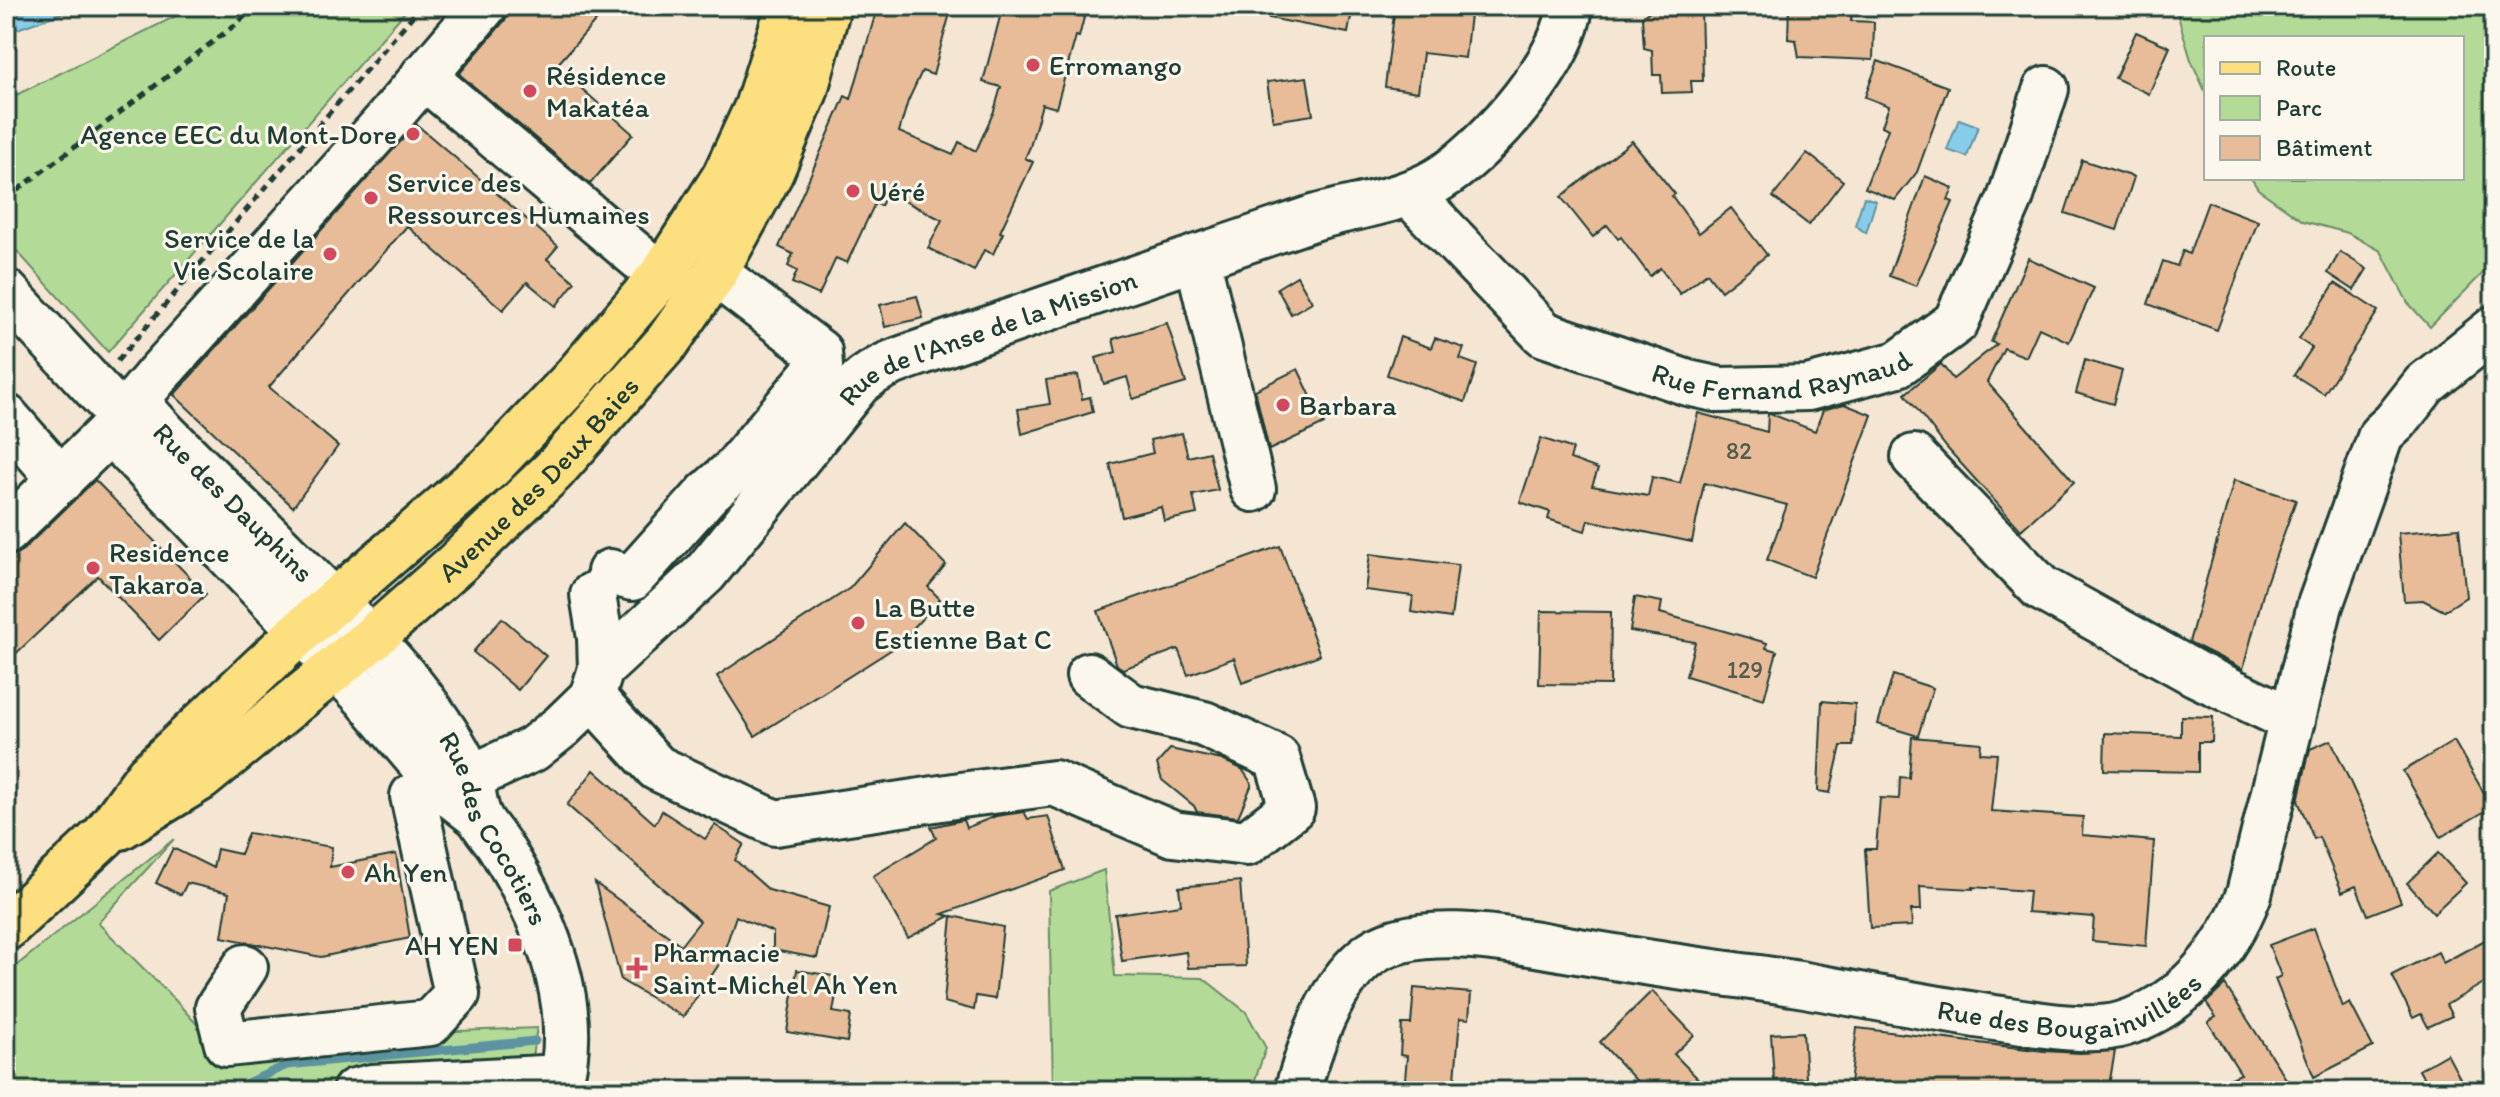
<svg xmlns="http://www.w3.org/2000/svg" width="2500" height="1097" font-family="Itim,sans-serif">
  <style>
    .green { fill: #b3db97; stroke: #698c66; stroke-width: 2 }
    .water { fill: #87cce8; stroke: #5d93a0; stroke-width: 2 }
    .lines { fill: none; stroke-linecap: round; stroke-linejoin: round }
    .stream { stroke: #5d93a0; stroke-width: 9 }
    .building { fill: #e8bc98; stroke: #1f3d34; stroke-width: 2 }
    .minor-casing { stroke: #1f3d34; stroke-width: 50 }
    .major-casing { stroke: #1f3d34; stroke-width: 50 }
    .path { stroke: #1f3d34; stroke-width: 5; stroke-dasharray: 8 6; stroke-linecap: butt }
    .minor { stroke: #fbf7ec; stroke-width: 44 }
    .major { stroke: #fddf80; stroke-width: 44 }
    .poi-dot { fill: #d1495b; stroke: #fbf7ec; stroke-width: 3 }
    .labels { text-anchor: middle; stroke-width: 6; stroke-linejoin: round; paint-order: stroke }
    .number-label { font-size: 24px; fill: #515d4d }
    .poi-label { font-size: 28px; fill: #1f3d34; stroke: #fbf7ec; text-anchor: start }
    .street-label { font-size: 28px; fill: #1f3d34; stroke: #fbf7ec }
  </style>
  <rect width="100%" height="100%" fill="#f5e5d3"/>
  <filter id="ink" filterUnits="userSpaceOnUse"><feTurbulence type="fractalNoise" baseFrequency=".0125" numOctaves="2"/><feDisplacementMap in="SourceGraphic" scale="16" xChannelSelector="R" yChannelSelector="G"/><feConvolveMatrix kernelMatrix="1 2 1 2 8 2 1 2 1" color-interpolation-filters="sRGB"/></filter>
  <g filter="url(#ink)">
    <g class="green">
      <path d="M196 6H410L108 352 6 239V100Z"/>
      <path d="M2175 6H2494V267L2482 274 2430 327 2408 303 2381 251 2348 233 2303 221 2258 189 2251 178H2462V38H2206V93L2191 60Z"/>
      <path d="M174 839 98 923 175 1000 211 1040 537 1028 532 1056 306 1091H6V974Z"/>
      <path d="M1104 870 1115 976 1203 978 1246 1012 1266 1048 1251 1091H1053L1049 891Z"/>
    </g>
    <g class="water">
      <path d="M6 6H93L70 10 6 33Z"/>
      <path d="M1959 119 1978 126 1967 157 1947 150Z"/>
      <path d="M1864 197 1876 201 1866 233 1855 225Z"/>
    </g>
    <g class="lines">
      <path class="stream" d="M229 1091 287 1065 535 1041"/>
    </g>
    <g class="building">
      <path d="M517 6H609L556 66 633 134 590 184 459 74Z"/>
      <path d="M887 6H952L933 75 922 71 908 101 899 132 953 155 959 142 976 151 994 111 1001 87 983 82 1001 13 1012 16 1015 6H1087L1079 37 1076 36 1056 108 1042 104 1030 147 1025 158 1033 162 1000 232 1003 233 993 254 984 250 974 271 928 248 942 220 887 192 881 206 875 203 847 263 836 258 819 295 792 283 797 271 788 266 793 254 779 247 845 96 851 99 876 12 885 15Z"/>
      <path d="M1271 6H1353L1348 33 1269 18Z"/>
      <path d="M1395 6H1471L1465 58 1423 53 1418 92 1385 87Z"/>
      <path d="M1789 6H1852L1851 21 1874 22 1873 60 1799 57 1796 40 1788 39Z"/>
      <path d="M1701 8 1703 81H1691L1692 92 1662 93 1661 75H1653L1652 50 1644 48 1642 17 1651 10Z"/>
      <path d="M2136 32 2170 47 2149 94 2115 78Z"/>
      <path d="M1878 61 1948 87 1917 172 1895 200 1865 188 1888 129 1882 126 1889 106 1865 97Z"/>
      <path d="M1307 77 1313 115 1273 121 1267 82Z"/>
      <path d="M416 124 558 246 547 259 575 282 556 306 527 282 503 310 407 226 269 387 338 446 293 507 174 395Z"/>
      <path d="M1632 141 1675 194 1672 196 1699 233 1731 208 1767 255 1721 291 1707 273 1680 294 1660 268 1650 276 1621 237 1618 239 1607 225 1593 237 1561 197Z"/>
      <path d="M1807 153 1843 181 1809 225 1773 197Z"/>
      <path d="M2082 160 2134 177 2117 230 2065 213Z"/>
      <path d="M1925 176 1953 188 1948 200 1953 202 1916 286 1889 276Z"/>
      <path d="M2208 202 2258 221 2217 330 2148 304 2163 261 2177 266 2183 251 2189 254Z"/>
      <path d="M2340 252 2367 269 2354 290 2328 273Z"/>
      <path d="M2028 258 2094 288 2069 342 2039 328 2026 357 2004 348 1987 382 2074 482 2021 530 1947 448 1905 394 1941 364 1953 379 1997 344 1991 342Z"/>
      <path d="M1297 276 1312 302 1291 314 1277 288Z"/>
      <path d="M2335 283 2378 311 2324 394 2294 375 2312 348 2299 339Z"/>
      <path d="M917 296 923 318 885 327 880 305Z"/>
      <path d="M1167 323 1186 383 1133 399 1127 377 1104 384 1096 358 1116 352 1113 339Z"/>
      <path d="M1400 337 1431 348 1435 338 1464 348 1460 359 1477 365 1465 402 1387 375Z"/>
      <path d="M2085 360 2122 371 2113 404 2076 393Z"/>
      <path d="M1298 369 1324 424 1269 450 1255 390Z"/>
      <path d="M1078 375 1082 399 1090 397 1093 412 1022 434 1018 409 1050 404 1046 380Z"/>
      <path d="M1844 404 1872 415 1812 577 1767 560 1787 505 1704 483 1692 542 1588 520 1585 531 1548 519 1550 512 1520 502 1541 438 1573 449 1570 459 1598 469 1592 486 1648 496 1652 477 1680 483 1698 413 1767 432 1768 414H1771L1815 431 1823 410Z"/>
      <path d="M1182 433 1188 457 1209 452 1218 490 1193 495 1197 514 1164 521 1161 507 1122 517 1110 464 1153 453 1150 440Z"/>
      <path d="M95 480 206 594 159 640 98 576 6 663V559L23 550Z"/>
      <path d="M2234 480 2296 500 2266 583 2243 669 2189 642Z"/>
      <path d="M905 523 946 565 928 587 940 599 897 646 755 736 717 676 850 588Z"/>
      <path d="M2459 528 2466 597 2444 611 2423 600 2404 601 2398 533Z"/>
      <path d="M1280 546 1320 655 1242 683 1234 658 1188 675 1178 649 1123 669 1117 665 1098 611Z"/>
      <path d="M1370 554 1458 565 1451 618 1411 612 1413 596 1365 590Z"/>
      <path d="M1635 597 1662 602 1660 613 1767 643 1766 648 1777 651 1764 699 1686 676 1695 642 1630 631Z"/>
      <path d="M1541 611 1611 612 1610 685 1539 684Z"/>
      <path d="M502 618 546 656 518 690 473 652Z"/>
      <path d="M1893 675 1933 688 1918 736 1878 724Z"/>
      <path d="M1822 701 1855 704 1853 746H1841L1830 793 1818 791Z"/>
      <path d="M2181 716 2213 717 2212 742H2198V772L2104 770 2105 733 2181 736Z"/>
      <path d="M1912 737 1981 743 1980 753 1997 754 1991 811 2083 817 2082 835 2154 841 2146 946 2092 941 2094 917 2027 912 2029 891 1973 887V889L1920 886 1921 910H1911L1912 926 1870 928 1865 849H1876L1880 798 1899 799 1900 777 1909 778Z"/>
      <path d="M2331 740 2369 823 2401 902 2368 915 2356 886 2342 892 2319 837 2314 839 2298 801 2310 749Z"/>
      <path d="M2454 741 2492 807 2441 837 2403 771Z"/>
      <path d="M1170 749 1222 760 1242 769 1252 784 1238 817 1197 812 1194 806 1162 780 1157 764Z"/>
      <path d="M594 770 655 824 662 811 705 839 715 825 744 844 735 860 769 890 829 907 817 958 773 950V932L736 916 720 963 683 1017 621 980 595 883 681 945 700 921 567 805Z"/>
      <path d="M1024 812 1028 819 1048 816 1065 870 942 914 950 916 908 938 873 876 936 838 931 827 963 820 966 828 996 816Z"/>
      <path d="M248 833 332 847 330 867 396 854 410 938 321 957 222 937 229 893 187 883 181 895 156 883 173 848 213 868 217 849 240 854Z"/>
      <path d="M2438 853 2466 883 2434 913 2407 883Z"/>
      <path d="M1240 881 1246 966 1188 968 1186 952 1122 961 1115 914 1181 905 1179 887Z"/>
      <path d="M952 916 1003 927 995 999 976 996 974 1010 944 1002Z"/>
      <path d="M2314 928 2343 1007 2350 1003 2373 1047 2314 1077 2275 979 2281 976 2269 945Z"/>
      <path d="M2494 935V977L2446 1005 2452 1016 2428 1027 2421 1014 2413 1018 2392 975 2438 952 2443 963Z"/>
      <path d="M797 970 839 977 833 1012 851 1015 847 1042 787 1032Z"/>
      <path d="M2225 985 2294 1091H2203V1089L2241 1074 2208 1022 2216 1017 2206 1003Z"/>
      <path d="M1414 988 1471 993 1469 1019 1460 1018 1454 1091H1404L1407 1056 1400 1055 1402 1024H1411Z"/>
      <path d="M1652 991 1694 1035 1674 1054 1710 1091H1646L1600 1042Z"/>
      <path d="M1857 1028 2044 1051 2080 1053 2115 1051 2108 1091H1849Z"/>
      <path d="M1803 1032 1806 1078 1774 1080 1771 1034Z"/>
      <path d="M2447 1054 2460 1078 2437 1091H2431L2419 1070Z"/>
    </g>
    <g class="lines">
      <g class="minor-casing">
        <g id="minor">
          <path d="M423 76 661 276"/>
          <path id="s1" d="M1409 193 1544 334 1688 383 1720 390 1808 388 1898 364 1956 322 2010 199 2046 89"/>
          <path d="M1197 257 1253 489"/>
          <path d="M6 292 123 418"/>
          <path id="s2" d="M136 402 166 435C219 488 273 540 325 593 362 630 401 668 431 711 445 731 462 756 470 779 474 792 474 809 481 820 486 829 493 836 499 845 544 916 584 1006 558 1091"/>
          <path d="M6 417 61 480"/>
          <path d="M110 431 365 697 443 789 479 817"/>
          <path d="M1914 457 2041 588 2196 674 2292 720"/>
          <path d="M6 532 110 431 159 373 381 127 484 6"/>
          <path d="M610 572 632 578 708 493 734 470 820 366 819 352 715 273"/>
          <path d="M593 595 600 638 601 669"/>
          <path d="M592 697 657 768 775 823 961 795 1054 783 1173 834 1247 843 1292 808 1277 758 1204 724 1131 706 1089 675"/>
          <path id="s3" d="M470 778 533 749 562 726 592 697 601 669 705 573 858 384C878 366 901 359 925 351 1053 306 1181 262 1310 219 1354 205 1408 202 1447 174 1492 142 1564 62 1570 6"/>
          <path d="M245 967 218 1008 227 1044 430 1023 457 994 413 796"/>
          <path d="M355 1091 372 1087 562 1077"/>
          <path id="s4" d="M1297 1091C1311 1046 1327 990 1365 958 1408 920 1508 939 1560 948 1613 957 1667 966 1721 973 1749 977 1778 980 1805 985 1871 997 1936 1009 2002 1019 2036 1024 2091 1034 2123 1024 2184 1005 2227 952 2249 894L2320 605 2381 435 2395 422 2425 384 2494 329"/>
        </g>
      </g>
      <g class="major-casing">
        <g id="major">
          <path id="s5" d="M120 827 201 778 371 639 456 564 553 471 668 341 715 273 771 172 805 91 828 6"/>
          <path d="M6 928 104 836 148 775 302 630 490 467 572 381 661 276 725 176 757 107 789 6"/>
        </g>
      </g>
      <g class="path">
        <path d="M6 199 235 25 256 6"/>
        <path d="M117 361 421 6"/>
      </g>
      <use href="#minor" class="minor"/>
      <use href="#major" class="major"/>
    </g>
  </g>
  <g class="poi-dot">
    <circle cx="1033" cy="65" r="8"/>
    <circle cx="530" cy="91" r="8"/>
    <circle cx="413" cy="134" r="8"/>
    <circle cx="853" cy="191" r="8"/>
    <circle cx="371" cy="198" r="8"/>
    <circle cx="330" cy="254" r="8"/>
    <circle cx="1283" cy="405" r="8"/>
    <circle cx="93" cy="568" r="8"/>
    <circle cx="858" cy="623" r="8"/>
    <circle cx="348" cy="872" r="8"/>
    <rect x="507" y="937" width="16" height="16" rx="4"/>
    <path d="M633 956h8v8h8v8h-8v8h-8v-8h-8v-8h8z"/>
  </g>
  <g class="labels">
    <g class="number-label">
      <text x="1739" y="459">82</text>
      <text x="1745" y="678">129</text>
    </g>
    <g class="poi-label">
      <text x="1049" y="75">Erromango</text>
      <text x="546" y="85">Résidence<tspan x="546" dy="32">Makatéa</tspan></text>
      <text x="397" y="144" text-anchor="end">Agence EEC du Mont-Dore</text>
      <text x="387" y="192">Service des<tspan x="387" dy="32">Ressources Humaines</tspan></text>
      <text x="869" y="201">Uéré</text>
      <text x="314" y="248" text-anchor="end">Service de la<tspan x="314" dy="32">Vie Scolaire</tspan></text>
      <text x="1299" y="415">Barbara</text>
      <text x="109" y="562">Residence<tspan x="109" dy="32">Takaroa</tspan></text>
      <text x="874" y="617">La Butte<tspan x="874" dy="32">Estienne Bat C</tspan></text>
      <text x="364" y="882">Ah Yen</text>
      <text x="499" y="955" text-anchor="end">AH YEN</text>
      <text x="653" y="962">Pharmacie<tspan x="653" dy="32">Saint-Michel Ah Yen</tspan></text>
    </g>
    <g class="street-label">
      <text dy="10" stroke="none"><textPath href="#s3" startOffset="700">Rue de l'Anse de la Mission</textPath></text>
      <text dy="10" stroke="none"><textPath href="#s1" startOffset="442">Rue Fernand Raynaud</textPath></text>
      <text dy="10" stroke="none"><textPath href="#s5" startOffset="546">Avenue des Deux Baies</textPath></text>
      <text dy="10" stroke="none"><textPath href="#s2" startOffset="140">Rue des Dauphins</textPath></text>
      <text dy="10" stroke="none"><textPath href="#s2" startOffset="562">Rue des Cocotiers</textPath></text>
      <text dy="10" stroke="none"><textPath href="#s4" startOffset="872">Rue des Bougainvillées</textPath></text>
    </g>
  </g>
  <rect width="2500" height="1097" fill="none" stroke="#fbf7ec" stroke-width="32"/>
  <rect x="16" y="16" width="2468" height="1065" fill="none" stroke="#1f3d34" stroke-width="3" filter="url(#ink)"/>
  <rect x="2204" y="36" width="260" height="144" fill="#fbf7ec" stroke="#a3ada2" stroke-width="2"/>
  <rect x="2220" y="62" width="40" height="12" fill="#fddf80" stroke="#a3ada2" stroke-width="2"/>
  <text x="2276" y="76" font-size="24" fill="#1f3d34">Route</text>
  <rect x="2220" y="96" width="40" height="24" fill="#b3db97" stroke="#a3ada2" stroke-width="2"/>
  <text x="2276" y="116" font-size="24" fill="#1f3d34">Parc</text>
  <rect x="2220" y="136" width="40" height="24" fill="#e8bc98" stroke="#a3ada2" stroke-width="2"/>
  <text x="2276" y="156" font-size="24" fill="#1f3d34">Bâtiment</text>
</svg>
